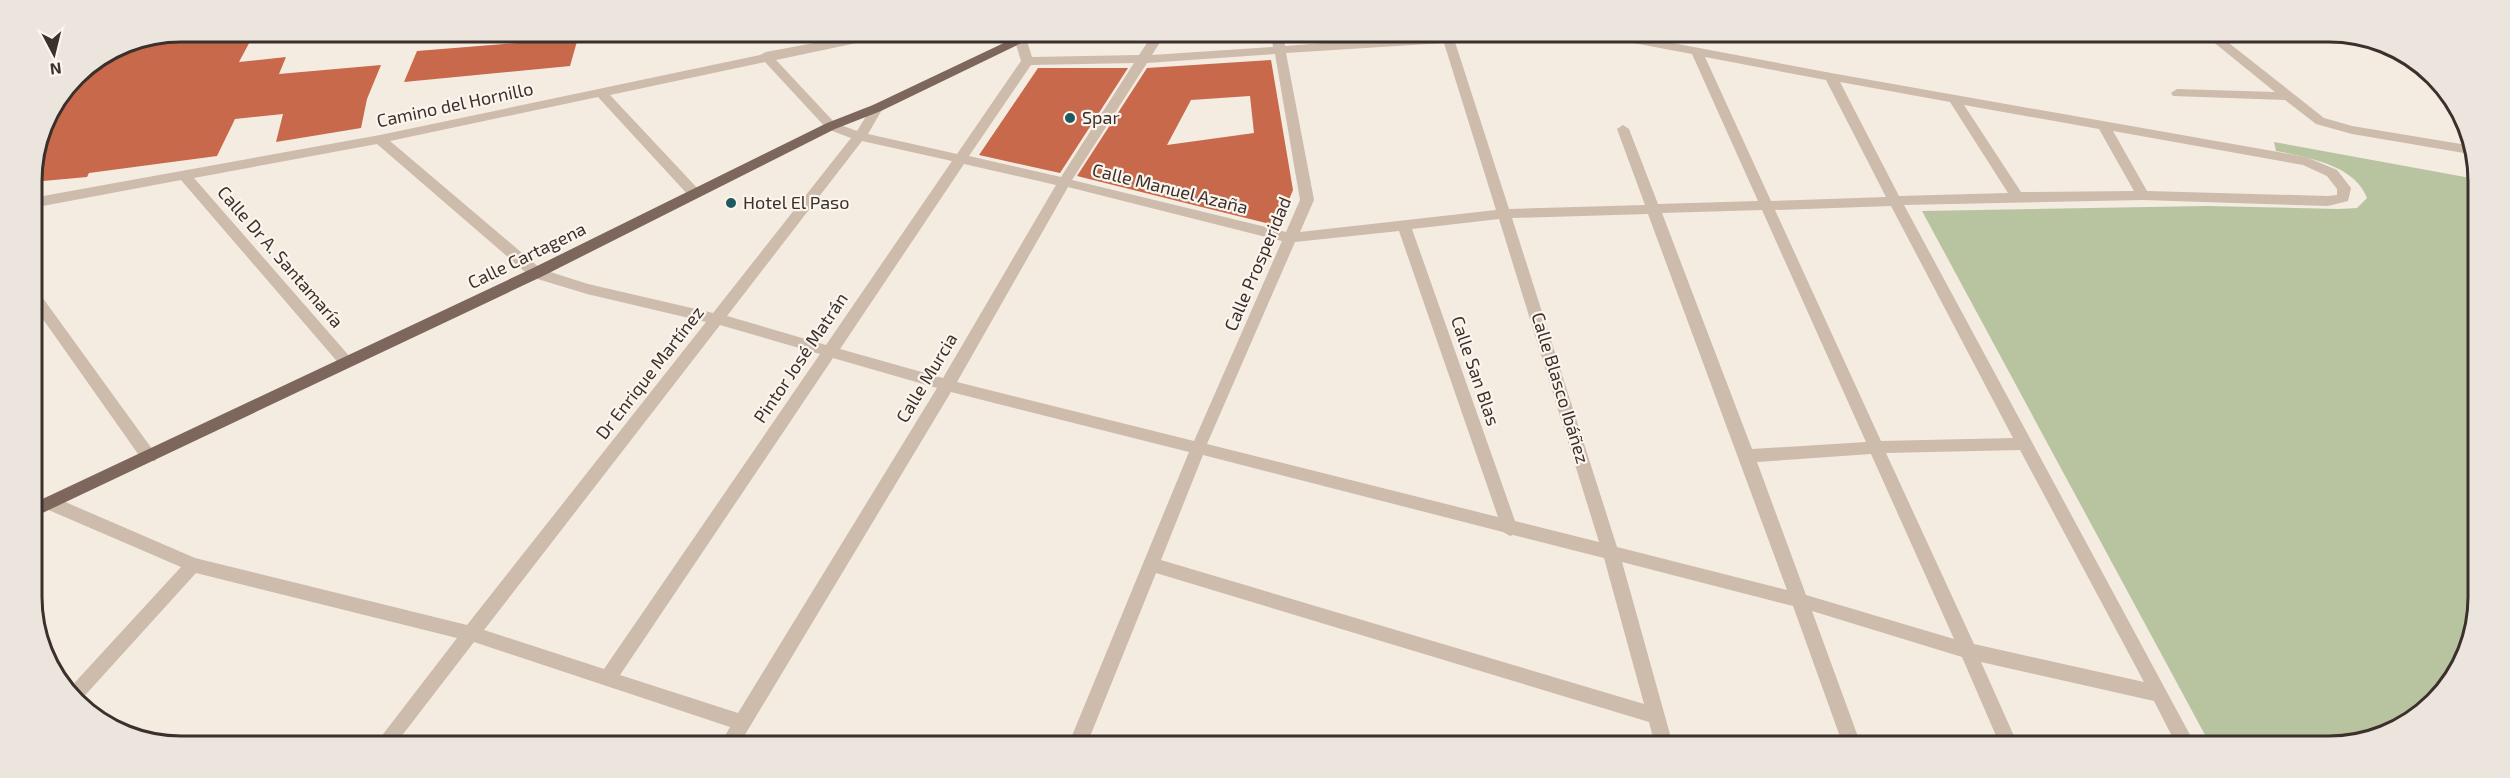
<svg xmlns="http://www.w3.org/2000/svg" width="2510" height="778" font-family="'Exo 2',sans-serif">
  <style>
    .green { fill: #b8c4a0 }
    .building { fill: #c8694b; fill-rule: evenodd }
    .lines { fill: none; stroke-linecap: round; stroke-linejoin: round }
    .minor { fill: #cdbbac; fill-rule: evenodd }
    .major { fill: #7d675c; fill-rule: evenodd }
    .poi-dot { fill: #1f5a5e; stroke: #fbf5ee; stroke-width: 2 }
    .labels { text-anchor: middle; stroke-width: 4.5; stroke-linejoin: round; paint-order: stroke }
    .street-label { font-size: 18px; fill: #3b302b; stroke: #fbf5ee }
    .poi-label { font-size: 18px; fill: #3b302b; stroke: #fbf5ee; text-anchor: start }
    .rim { fill: none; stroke: #3b302b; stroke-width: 3 }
  </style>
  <rect width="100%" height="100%" fill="#f4ebe1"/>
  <path class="green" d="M2274 142 2476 179 2473 636 2427 710 2386 735 2339 746H2211L1922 211 2207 206 2339 209 2357 208 2367 198C2355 165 2307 157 2276 151Z"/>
  <g class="building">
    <path d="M181 32H255L239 62 286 57 279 74 381 65 367 99 361 128 276 142 283 114 235 119 217 156 89 173 87 177 32 182 43 123 75 75 124 43Z"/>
    <path d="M578 38 570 66 404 82 417 51Z"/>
    <path d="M1271 60 1293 190 1278 226 1077 176 1147 68ZM1250 96 1254 133 1167 145 1191 100Z"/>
    <path d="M1038 68H1128L1060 173 979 155Z"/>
  </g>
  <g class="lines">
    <g class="minor">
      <path d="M867 33H891L885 37 776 60 835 123 857 131 873 105 877 104 883 108 868 134 957 154 1021 61 1015 41 1021 37 1027 41 1032 57 1139 55 1153 34H1165L1152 55 1273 47 1271 34H1283L1285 46 1441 34 1510 35 1504 39 1455 42 1509 209 1645 205 1617 129 1623 125 1629 129 1658 204 1758 201 1692 54 1612 39 1606 35H1630L1831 73 2306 157 2337 170 2351 188 2348 201 2328 206 2143 200 1904 205 2196 746H2177L2154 701 1981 662 2018 745H2000L1962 657 1812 611 1861 745H1843L1793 606 1622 562 1673 745H1655L1649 722 1156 573 1087 744 1069 743 1189 452 951 392 740 743H721L730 727 474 642 397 742H377L457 638 196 573 79 702 69 696 67 691 181 567 44 508 42 503 44 498 50 496 56 498 195 558 467 625 706 322 587 294 531 277 377 144 194 178 351 358 353 362 351 366H341L181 180 32 208V198L380 135 760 55 766 52ZM1444 43 1496 210 1300 232 1314 200 1286 53ZM1275 54 1300 200 1286 232 1072 180 1147 63ZM1705 57 1826 80 1886 197 1771 201ZM765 62 827 129 851 138 713 313 588 284 541 269 390 141 598 97 690 197H700L702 194 700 191 610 95ZM1134 63 1061 177 969 156 1031 65ZM1840 82 1950 102 2008 193 1899 196ZM1964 105 2099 129 2134 191 2021 192ZM2113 131 2303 165 2327 176 2337 189V195L2328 196 2147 191ZM862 141 952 161 826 345 727 316ZM964 164 1056 185 943 378 840 349ZM1068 187 1282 241 1194 441 957 382ZM1891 206 2013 438 1881 441 1775 210ZM1762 210 1866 442 1752 449 1662 213ZM1648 214 1787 590 1617 547 1512 218ZM1499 219 1599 542 1515 521 1412 229ZM1399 231 1498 517 1207 444 1295 242ZM720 325 820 354 604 669 484 630ZM833 358 937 388 738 713 620 675ZM2020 450 2144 682 1974 644 1886 453ZM1871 454 1954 639 1806 595 1757 462ZM1203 455 1503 532 1510 536 1513 535 1604 558 1644 704 1161 560Z"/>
      <path d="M2206 36H2220L2324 118 2352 126 2473 146 2476 155 2352 134 2316 124 2285 100 2173 96 2171 93 2177 89 2275 92Z"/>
      <path d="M32 289 37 290 155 453 157 457 155 461H143L33 305Z"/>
    </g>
    <path class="major" d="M1025 33H1042L881 111 835 129 541 277 34 517V503L531 269 827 123 873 105Z"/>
  </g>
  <g class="poi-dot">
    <circle cx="1070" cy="118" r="6"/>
    <circle cx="731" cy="203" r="6"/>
  </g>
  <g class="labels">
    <g class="street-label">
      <text transform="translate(455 105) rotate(-12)" y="6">Camino del Hornillo</text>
      <text transform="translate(1170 189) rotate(14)" y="6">Calle Manuel Azaña</text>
      <text transform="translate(527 256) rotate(-26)" y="6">Calle Cartagena</text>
      <text transform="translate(280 257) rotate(49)" y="6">Calle Dr A. Santamaría</text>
      <text transform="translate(1258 264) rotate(-67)" y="6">Calle Prosperidad</text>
      <text transform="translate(801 358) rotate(-56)" y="6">Pintor José Matrán</text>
      <text transform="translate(1475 371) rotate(71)" y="6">Calle San Blas</text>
      <text transform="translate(650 373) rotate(-52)" y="6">Dr Enrique Martínez</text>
      <text transform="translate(927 378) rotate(-59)" y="6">Calle Murcia</text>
      <text transform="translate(1560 388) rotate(73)" y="6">Calle Blasco Ibáñez</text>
    </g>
    <g class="poi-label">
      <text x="1082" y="124">Spar</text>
      <text x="743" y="209">Hotel El Paso</text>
    </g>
  </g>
  <path d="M0 0H2510V778H0ZM181 42H2329A139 139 0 0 1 2468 181V597A139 139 0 0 1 2329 736H181A139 139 0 0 1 42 597V181A139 139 0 0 1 181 42Z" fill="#ece5de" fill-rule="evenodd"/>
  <path class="rim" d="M181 42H2329A139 139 0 0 1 2468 181V597A139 139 0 0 1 2329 736H181A139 139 0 0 1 42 597V181A139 139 0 0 1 181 42Z"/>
  <g transform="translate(54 54) rotate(173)" stroke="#fbf5ee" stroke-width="4.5" paint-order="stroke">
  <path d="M0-4.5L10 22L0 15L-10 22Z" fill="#3b302b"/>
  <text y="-9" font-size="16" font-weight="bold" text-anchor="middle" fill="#3b302b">N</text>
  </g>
</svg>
